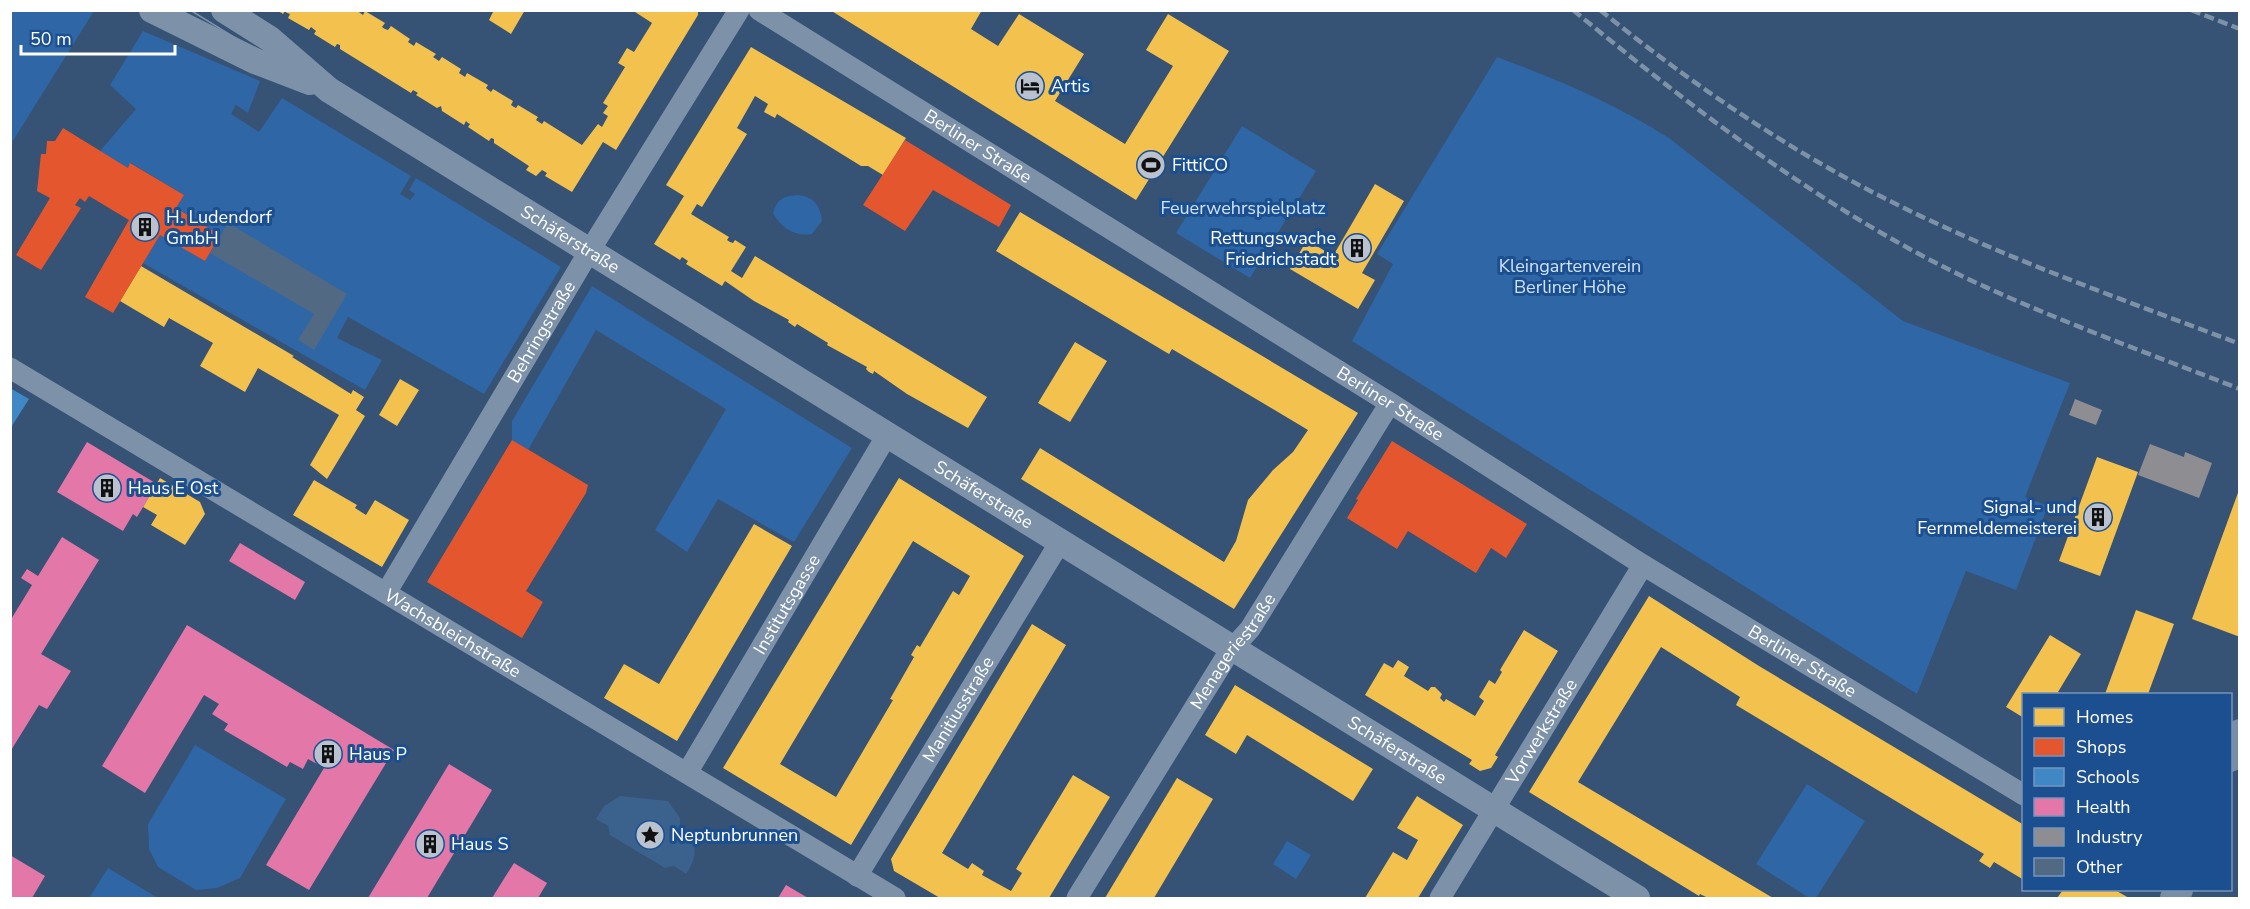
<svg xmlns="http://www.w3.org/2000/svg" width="2250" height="909" font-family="'Nunito Sans',sans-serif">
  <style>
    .green { fill: #2f66a5 }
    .water { fill: #3b618d }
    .homes { fill: #f2c14e; fill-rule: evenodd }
    .shops { fill: #e4572e }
    .schools { fill: #3f88c5 }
    .health { fill: #e377a8 }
    .industry { fill: #8d8d92 }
    .building { fill: #526984 }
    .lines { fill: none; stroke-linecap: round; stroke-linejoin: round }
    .minor { stroke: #7d92a8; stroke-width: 21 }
    .tertiary { stroke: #7d92a8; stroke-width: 26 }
    .secondary { stroke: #798da4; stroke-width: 28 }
    .tram { stroke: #7e92a7; stroke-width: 1.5 }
    .rail { stroke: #7e92a7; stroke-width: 4.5; stroke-dasharray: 10 4.5; stroke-linecap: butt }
    .labels { text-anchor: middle; stroke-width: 6; stroke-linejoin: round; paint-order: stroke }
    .poi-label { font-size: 18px; fill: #fff; stroke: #1b4f8f; text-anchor: start }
    .street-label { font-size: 18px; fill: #fff; stroke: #1b4f8f }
    .park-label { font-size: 18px; fill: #cfe3fa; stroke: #1b4f8f }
  </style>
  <rect width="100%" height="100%" fill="#365274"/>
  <g class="green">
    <path d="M11 10 94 11 11 144 10 11Z"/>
    <path d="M143 31 260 81 248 113 236 105 231 114 259 132 282 98 411 176 400 194 410 200 415 194 409 190 416 178 561 267 484 394 348 317 337 338 382 360 365 390 143 263 184 195 131 163 128 168 100 151 136 109 110 85Z"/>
    <path d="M1497 57C1557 79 1614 103 1669 138L1903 321 2070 383 2025 497 2048 506 2016 590 1966 571 1917 694 1352 341 1393 264 1377 254Z"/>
    <path d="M1242 126 1316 171 1250 278 1176 233Z"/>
    <path d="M798 195C814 197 820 205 822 221L812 234C795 237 781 228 773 213 777 199 783 196 798 195Z"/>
    <path d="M592 286 852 448 794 542 718 499 687 552 655 530 726 409 596 330 528 450 512 440V421Z"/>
    <path d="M195 745 286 799 240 878 217 888 196 890 158 867 149 849 148 824Z"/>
    <path d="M1807 784 1865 821 1816 898H1809L1756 864Z"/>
    <path d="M1287 841 1311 855 1296 879 1273 864Z"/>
    <path d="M108 868 158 898H89Z"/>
  </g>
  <path class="water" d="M620 796 668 801 680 818V826C698 840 699 856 686 874L674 866 665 868 610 835 608 826 596 819 604 806Z"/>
  <g class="homes">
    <path d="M277 10H356L363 15 365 11 385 23 382 27 385 29 388 30 391 26 410 39 408 42 414 46 416 42 436 54 433 57 439 61 442 57 461 69 459 73 465 77 467 73 488 85 486 88 491 92 493 89 513 101 511 105 514 107 516 108 518 105 538 117 536 120 542 124 544 121 582 145 598 124 602 127 608 116 603 113 608 106 603 103 625 67 618 63 627 48 634 52 652 23 632 10H698V15L616 150 603 142 572 192 545 176 547 173 542 170 536 176 526 170 529 166 494 143V139L491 138 489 141 468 127 470 124 468 123 466 121 464 125 442 111 441 106 437 108 416 95 418 93 413 90 411 93 340 49V45L337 44 335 47 314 34 316 31 311 27 309 30 288 18 290 14 287 13 285 11 283 14Z"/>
    <path d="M494 10H525L511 34 489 20Z"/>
    <path d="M830 10H982L971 29 998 46 1019 14 1084 54 1055 101 1125 144 1173 66 1146 50 1168 14 1229 51 1136 200Z"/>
    <path d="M751 47 906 138 883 175 868 166H861L777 114 775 118 764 112 768 104 755 96 737 128 747 134 702 207 697 204 691 214 729 237 727 240 730 242 733 243 735 240 746 247 731 271 742 278 755 256 987 397 968 428 907 394 874 371 873 374 869 372 866 369 867 367 827 345 828 343 797 324 795 327 788 322 789 320 754 301 725 281 722 286 686 264 688 261 682 257 680 260 654 244 684 196 666 185Z"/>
    <path d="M1375 184 1404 201 1362 273 1375 280 1358 309 1290 269 1307 240 1333 256Z"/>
    <path d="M1020 212 1358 413 1234 609 1021 479 1040 448 1224 562 1236 541 1248 500 1273 470 1293 452 1308 430 1172 349 1169 354 996 251Z"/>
    <path d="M141 266 294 356 292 357 351 394 353 390 364 397 356 410 365 416 327 479 310 465 339 415 258 368 245 392 200 366 213 343 169 318 164 327 120 301Z"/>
    <path d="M1075 342 1107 361 1070 422 1038 403Z"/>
    <path d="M400 379 419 390 397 426 379 415Z"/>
    <path d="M2097 457 2138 472 2100 576 2059 561Z"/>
    <path d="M160 478 200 502 205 514 185 545 151 525 157 515 143 507Z"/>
    <path d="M899 478 1024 556 851 845 723 768ZM913 541 970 576 959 595 953 591 920 647 917 645 911 655 914 657 890 699 893 700 836 797 780 764Z"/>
    <path d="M314 480 357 505 355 508 366 515 375 500 409 520 382 567 293 515Z"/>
    <path d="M2239 490H2240V637L2192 619Z"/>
    <path d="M754 524 792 546 677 741 604 698 624 664 659 684Z"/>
    <path d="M1649 596 1759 666 2024 825V880L1994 862 1990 868 1979 861 1984 854 1736 705 1740 697 1661 647 1578 782 1773 898H1708L1700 894 1699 896 1529 792Z"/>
    <path d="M2136 610 2174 624 2148 694H2105Z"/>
    <path d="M1032 624 1066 645 942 853 968 869 972 863 984 871 982 875 1011 891 1022 873 1016 869 1073 775 1110 797 1049 898H940L894 871 891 859Z"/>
    <path d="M1524 630 1558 651 1495 755 1498 757 1491 768 1480 771 1469 764 1472 760 1365 695 1384 663 1393 668 1398 660 1409 667 1404 676 1428 691 1431 687H1435L1442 694 1440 698 1444 702 1446 699 1475 716 1484 701 1479 697 1489 680 1495 684 1502 672 1500 670Z"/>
    <path d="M2050 635 2081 654 2058 692 2062 694H2024V718L2006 707Z"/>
    <path d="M1235 685 1373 769 1353 801 1247 735 1236 754 1205 735Z"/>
    <path d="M1177 778 1213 799 1154 898H1105Z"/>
    <path d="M1417 796 1463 825 1418 898H1365L1393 852 1407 860 1418 840 1397 828Z"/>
    <path d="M2063 890H2115L2129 898H2057Z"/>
  </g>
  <g class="shops">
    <path d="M63 128 128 168 130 163 184 195 176 208 220 235 205 261 160 235 113 313 85 297 129 220 89 196 85 202 80 198 75 205 81 208 41 270 16 255 50 198 37 191 41 154H46L47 141H55Z"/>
    <path d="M905 140 1011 205 999 227 933 190 905 231 863 205Z"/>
    <path d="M512 440 588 485 586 493 526 591 543 602 522 638 427 582Z"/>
    <path d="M1392 441 1527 524 1506 558 1491 548 1476 573 1408 531 1397 549 1347 518 1358 500 1356 499Z"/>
  </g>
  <path class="schools" d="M10 388 29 399 10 429Z"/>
  <g class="health">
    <path d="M87 442 157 484 137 517 133 514 123 531 57 492Z"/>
    <path d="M62 537 99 560 41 654 71 671 47 709 39 705 10 752V621L32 585 21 578 27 569 38 576Z"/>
    <path d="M240 543 305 582 295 600 229 561Z"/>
    <path d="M187 625 394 750 309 890 266 865 324 768 308 759 303 769 290 762 287 767 224 730 228 724 212 714 219 704 204 695 145 793 102 766Z"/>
    <path d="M449 764 492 790 427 898H368Z"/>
    <path d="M10 855 45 876 32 898H10Z"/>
    <path d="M514 863 547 883 538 898H492Z"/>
    <path d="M786 885 808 898H778Z"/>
  </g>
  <g class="industry">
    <path d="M2075 399 2102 410 2096 425 2069 415Z"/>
    <path d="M2150 444 2184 457 2185 452 2212 463 2199 498 2138 475Z"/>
  </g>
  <path class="building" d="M228 223 347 294 314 350 298 340 314 314 210 253Z"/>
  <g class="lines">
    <g class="minor">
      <path id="s1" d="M759 10 1390 403 1643 565 2024 795"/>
      <path id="s2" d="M10 368 895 898"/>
      <path id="s3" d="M386 593 587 255 739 10"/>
      <path id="s4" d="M687 773 887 435"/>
      <path id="s5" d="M857 876 1060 542"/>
      <path id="s6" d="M1077 898 1229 652 1250 629 1390 403"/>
      <path id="s7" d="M1440 898 1643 565"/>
    </g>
    <g class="tertiary">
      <path d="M152 10 255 61 310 82"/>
      <path id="s8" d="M224 10 270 39 329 90 1637 898"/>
    </g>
    <g class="secondary">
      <path d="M2230 758 2240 733"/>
      <path d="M2174 898 2179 890"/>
    </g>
    <g class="tram">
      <path d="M190 10 1629 898"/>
      <path d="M1623 886 1644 898"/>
    </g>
    <g class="rail">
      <path d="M1573 10C1696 111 1823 209 1966 278 2055 320 2148 353 2240 389"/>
      <path d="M1600 10C1694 86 1795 155 1904 208 2012 261 2127 301 2240 344"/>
      <path d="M2191 10 2240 29"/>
    </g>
  </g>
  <defs>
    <g id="hotel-disc" transform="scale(1.5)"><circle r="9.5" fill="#b9c2ce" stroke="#1b4f8f"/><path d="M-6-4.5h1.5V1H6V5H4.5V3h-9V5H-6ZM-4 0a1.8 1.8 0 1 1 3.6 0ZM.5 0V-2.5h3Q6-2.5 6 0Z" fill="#111"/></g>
    <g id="stadium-disc" transform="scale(1.5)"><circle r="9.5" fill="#b9c2ce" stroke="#1b4f8f"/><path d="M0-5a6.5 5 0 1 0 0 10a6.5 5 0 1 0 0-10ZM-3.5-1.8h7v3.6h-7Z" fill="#111"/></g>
    <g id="building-disc" transform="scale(1.5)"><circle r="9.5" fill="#b9c2ce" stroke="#1b4f8f"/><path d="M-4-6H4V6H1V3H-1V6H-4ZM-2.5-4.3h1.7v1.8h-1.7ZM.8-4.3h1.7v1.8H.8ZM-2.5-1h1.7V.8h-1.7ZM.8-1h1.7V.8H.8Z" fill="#111"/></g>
    <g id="sight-disc" transform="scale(1.5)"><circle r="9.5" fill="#b9c2ce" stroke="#1b4f8f"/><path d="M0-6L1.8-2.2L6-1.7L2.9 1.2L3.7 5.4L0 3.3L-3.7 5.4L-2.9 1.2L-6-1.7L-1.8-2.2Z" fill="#111"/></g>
  </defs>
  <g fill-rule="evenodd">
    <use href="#hotel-disc" x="1030" y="86"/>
    <use href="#stadium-disc" x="1151" y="165"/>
    <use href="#building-disc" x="145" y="227"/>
    <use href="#building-disc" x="1357" y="248"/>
    <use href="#building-disc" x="107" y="488"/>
    <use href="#building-disc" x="2098" y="517"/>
    <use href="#building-disc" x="328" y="754"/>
    <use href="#sight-disc" x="650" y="835"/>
    <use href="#building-disc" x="430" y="844"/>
  </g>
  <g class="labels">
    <g class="poi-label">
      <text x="1051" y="92">Artis</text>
      <text x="1172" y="171">FittiCO</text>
      <text x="166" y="223">H. Ludendorf<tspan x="166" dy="21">GmbH</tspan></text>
      <text x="1336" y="244" text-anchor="end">Rettungswache<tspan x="1336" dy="21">Friedrichstadt</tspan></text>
      <text x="128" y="494">Haus E Ost</text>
      <text x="2077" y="513" text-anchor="end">Signal- und<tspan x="2077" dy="21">Fernmeldemeisterei</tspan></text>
      <text x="349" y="760">Haus P</text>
      <text x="671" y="841">Neptunbrunnen</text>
      <text x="451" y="850">Haus S</text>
    </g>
    <g class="street-label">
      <text dy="6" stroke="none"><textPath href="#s1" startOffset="258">Berliner Straße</textPath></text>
      <text dy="6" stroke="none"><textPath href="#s8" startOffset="416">Schäferstraße</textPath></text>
      <text dy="6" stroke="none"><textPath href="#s3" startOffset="304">Behringstraße</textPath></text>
      <text dy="6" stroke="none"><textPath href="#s1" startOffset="744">Berliner Straße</textPath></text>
      <text dy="6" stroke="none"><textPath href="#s8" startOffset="902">Schäferstraße</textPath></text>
      <text dy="6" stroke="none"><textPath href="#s4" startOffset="196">Institutsgasse</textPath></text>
      <text dy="6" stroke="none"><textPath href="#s2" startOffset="516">Wachsbleichstraße</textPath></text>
      <text dy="6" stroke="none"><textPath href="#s6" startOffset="292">Menageriestraße</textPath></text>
      <text dy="6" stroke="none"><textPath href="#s1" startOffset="1230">Berliner Straße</textPath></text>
      <text dy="6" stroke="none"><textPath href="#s5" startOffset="195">Manitiusstraße</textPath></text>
      <text dy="6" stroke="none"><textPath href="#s7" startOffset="195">Vorwerkstraße</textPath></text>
      <text dy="6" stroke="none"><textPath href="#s8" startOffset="1388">Schäferstraße</textPath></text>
    </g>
    <g class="park-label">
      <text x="1243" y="214">Feuerwehrspielplatz</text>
      <text x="1570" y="272">Kleingartenverein<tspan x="1570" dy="21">Berliner Höhe</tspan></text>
    </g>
  </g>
  <rect width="2250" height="909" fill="none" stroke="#ffffff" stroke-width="24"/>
  <rect x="2022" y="693" width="210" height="198" fill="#1b4f8f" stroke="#7695bc" stroke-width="1.5"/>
  <rect x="2034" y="708" width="30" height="18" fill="#f2c14e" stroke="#7695bc" stroke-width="1.5"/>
  <text x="2076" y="723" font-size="18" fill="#ffffff">Homes</text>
  <rect x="2034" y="738" width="30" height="18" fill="#e4572e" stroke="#7695bc" stroke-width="1.5"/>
  <text x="2076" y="753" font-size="18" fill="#ffffff">Shops</text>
  <rect x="2034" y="768" width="30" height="18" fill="#3f88c5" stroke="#7695bc" stroke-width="1.5"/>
  <text x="2076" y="783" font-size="18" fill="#ffffff">Schools</text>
  <rect x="2034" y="798" width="30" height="18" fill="#e377a8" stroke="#7695bc" stroke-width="1.5"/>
  <text x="2076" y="813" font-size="18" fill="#ffffff">Health</text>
  <rect x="2034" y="828" width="30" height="18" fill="#8d8d92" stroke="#7695bc" stroke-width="1.5"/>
  <text x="2076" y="843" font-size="18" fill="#ffffff">Industry</text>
  <rect x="2034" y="858" width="30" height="18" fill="#526984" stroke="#7695bc" stroke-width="1.5"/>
  <text x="2076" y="873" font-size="18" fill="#ffffff">Other</text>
  <path d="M21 45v9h154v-9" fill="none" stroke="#ffffff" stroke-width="3"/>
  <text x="30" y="45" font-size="18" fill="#ffffff" stroke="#1b4f8f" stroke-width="4.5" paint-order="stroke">50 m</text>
</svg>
